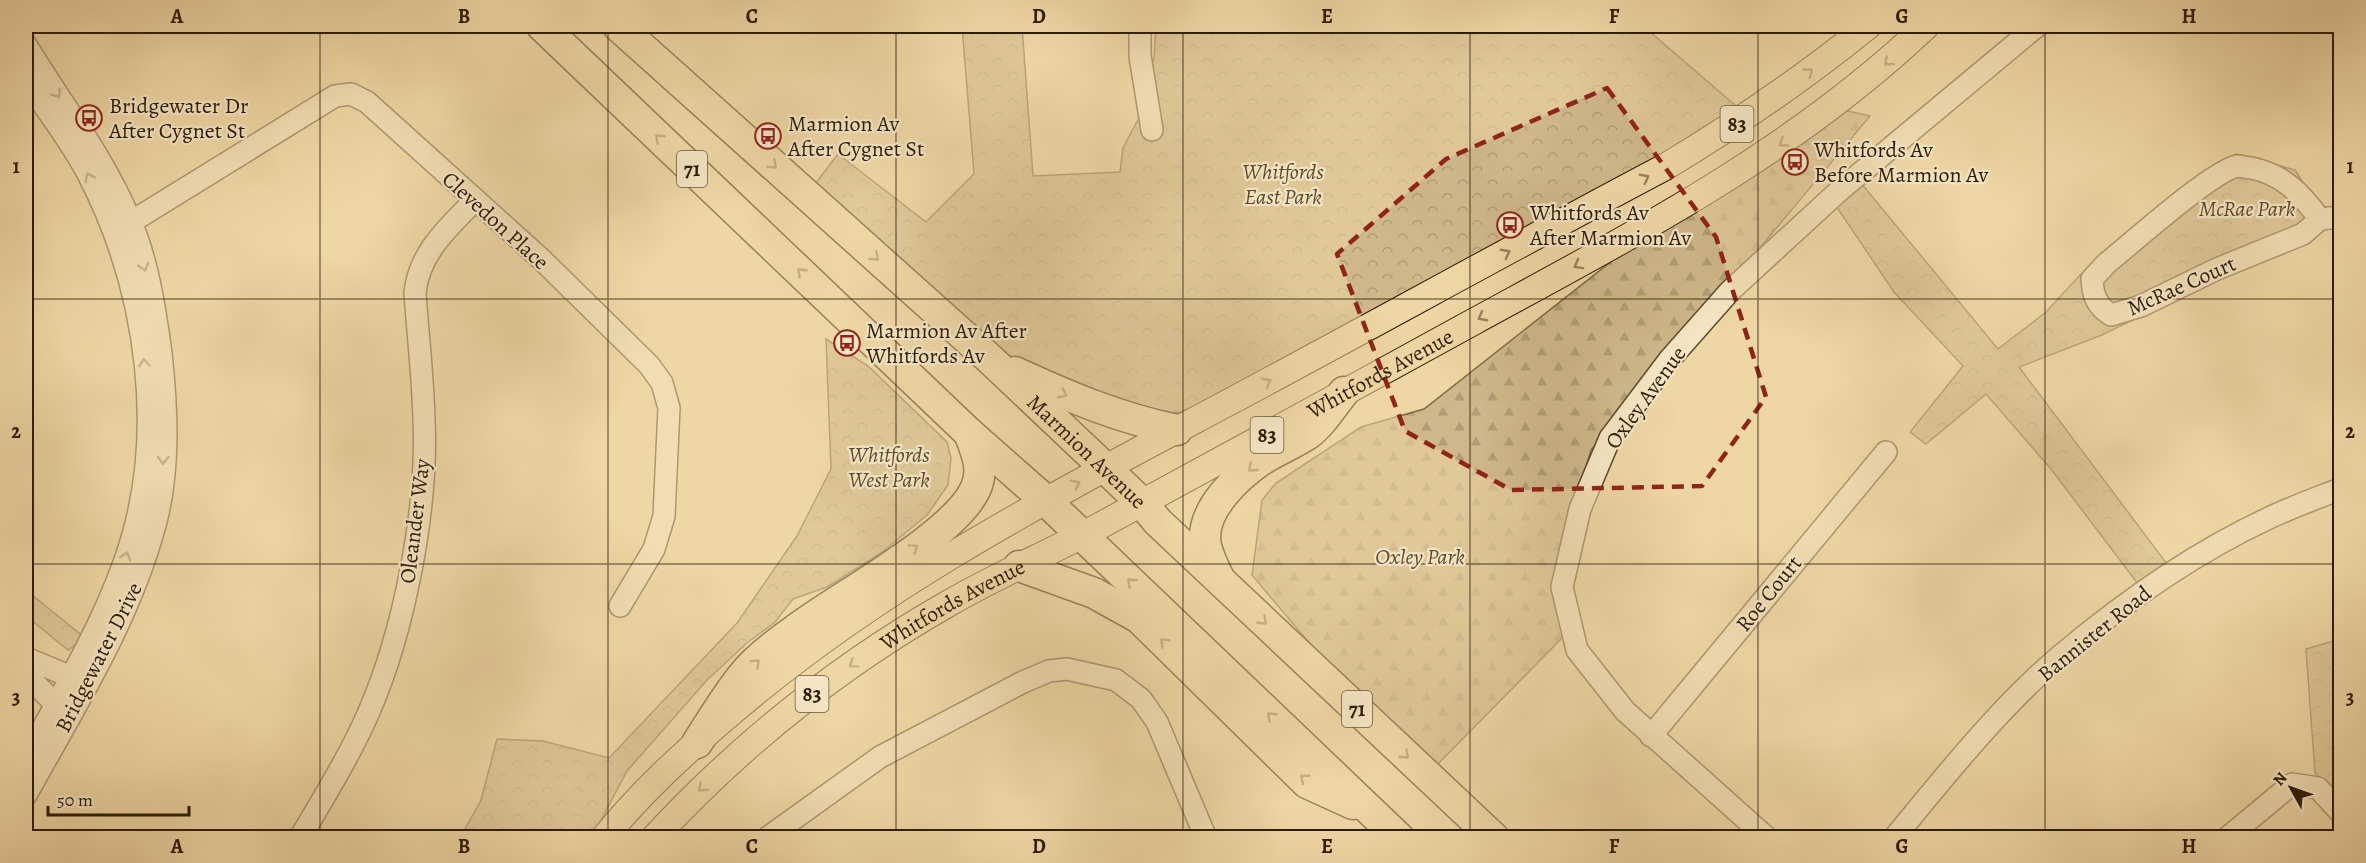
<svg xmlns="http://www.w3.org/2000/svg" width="2366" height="863" font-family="Alegreya,serif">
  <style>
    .forest { fill: url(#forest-firs); stroke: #7e6948; stroke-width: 1.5 }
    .park { fill: url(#park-crowns); stroke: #7e6948; stroke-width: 1.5 }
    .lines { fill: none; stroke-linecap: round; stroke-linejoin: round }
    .minor-casing { stroke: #5e4a2e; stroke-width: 24 }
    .major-casing { stroke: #2d1b07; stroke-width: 28 }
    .highway-casing { stroke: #2d1b07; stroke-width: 33 }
    .minor { stroke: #f5e5c4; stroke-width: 21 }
    .major { stroke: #efd7a5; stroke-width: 26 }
    .highway { stroke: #efd7a5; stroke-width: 30 }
    .oneway { stroke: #98825e }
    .oneway2 { stroke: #9b8a6f }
    .marked { fill: none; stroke: #8f2418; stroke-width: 4.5; stroke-dasharray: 12 8; stroke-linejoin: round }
    .grid { fill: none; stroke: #2d1b07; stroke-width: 1.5; stroke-opacity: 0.55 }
    .labels { text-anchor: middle; stroke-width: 4.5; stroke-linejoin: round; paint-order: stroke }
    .shield { fill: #f5e5c4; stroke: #695840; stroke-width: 1.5 }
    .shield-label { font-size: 21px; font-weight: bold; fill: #2d1b07 }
    .poi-label { font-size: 22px; fill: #2d1b07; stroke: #f5e5c4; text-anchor: start }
    .park-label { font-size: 22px; font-style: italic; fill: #5d4a2e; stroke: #f5e5c4 }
    .street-label { font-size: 22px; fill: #2d1b07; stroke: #f5e5c4 }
    .neatline { fill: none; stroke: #2d1b07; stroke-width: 2 }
    .grid-label { font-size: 20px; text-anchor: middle; font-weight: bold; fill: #2d1b07 }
  </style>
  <defs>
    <pattern id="forest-firs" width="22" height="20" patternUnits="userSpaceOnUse" patternTransform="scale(1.5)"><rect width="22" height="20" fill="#ceb78a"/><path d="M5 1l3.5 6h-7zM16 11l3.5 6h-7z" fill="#b19d76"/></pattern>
    <pattern id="park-crowns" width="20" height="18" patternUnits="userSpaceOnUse" patternTransform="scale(1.5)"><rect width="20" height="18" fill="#ceb78a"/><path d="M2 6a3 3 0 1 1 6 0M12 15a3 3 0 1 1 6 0" fill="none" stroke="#b19d76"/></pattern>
  </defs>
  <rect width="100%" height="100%" fill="#efd7a5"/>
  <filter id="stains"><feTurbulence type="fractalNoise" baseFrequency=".00333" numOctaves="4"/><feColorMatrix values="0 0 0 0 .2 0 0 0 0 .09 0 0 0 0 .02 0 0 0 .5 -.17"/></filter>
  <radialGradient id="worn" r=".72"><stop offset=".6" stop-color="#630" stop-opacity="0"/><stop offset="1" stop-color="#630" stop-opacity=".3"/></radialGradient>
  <path class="forest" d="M1843 110 1870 116 1591 450 1561 549 1564 636 1434 768 1332 670 1252 575 1262 500 1276 483 1361 427 1424 409 1627 249Z"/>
  <g class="park">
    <path d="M962 26H1022L1033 176 1120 172 1123 148 1141 114 1154 58 1156 26H1643L1757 124 1573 209 1196 412 1150 413 1034 370 979 337 812 188 838 154 926 222 974 174Z"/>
    <path d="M2236 154 2295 170 2329 223 2102 335 2019 367 2173 572 2141 588 2051 469 1986 394 1926 444 1910 432 1963 366 1894 292 1836 206 1856 177 1998 349 2045 313 2081 274Z"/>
    <path d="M826 339 868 366 947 442 951 458 948 485 927 515 881 553 827 587 793 599 775 622 747 643 707 680 627 771 592 837 460 838 481 800 497 739 543 741 609 758 737 623 797 536 831 469Z"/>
    <path d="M26 590 85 638 68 650 26 616Z"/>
    <path d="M2340 639V799L2315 773 2306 649Z"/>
  </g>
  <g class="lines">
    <g class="minor-casing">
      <g id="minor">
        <path d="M1140 26V56L1152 130"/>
        <path d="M26 45C61 103 104 157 130 220 148 261 155 309 161 353 167 408 170 471 155 525 129 622 74 708 26 795"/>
        <path d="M26 79C46 110 71 141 88 174 148 290 169 439 124 563 99 632 61 695 26 758"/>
        <path d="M2320 219C2301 194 2283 174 2251 168 2247 168 2241 166 2237 166 2211 172 2132 243 2107 263L2092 279C2093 296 2096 305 2111 315L2141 306 2217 269 2303 234 2320 219 2340 217"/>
        <path d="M113 227 131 222 335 96 351 94 367 102 540 258 649 365 662 383 669 408 664 516 654 549 620 606"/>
        <path d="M26 658 71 677"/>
        <path d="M26 674 56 705"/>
        <path d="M1651 736 1886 452"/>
        <path d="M300 838C324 797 349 757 368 714 404 632 428 510 424 420 423 378 418 336 415 293 419 253 447 229 474 201"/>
        <path d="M767 838 880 757 1023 682 1049 671 1067 669 1116 680 1141 699 1157 722 1206 838"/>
        <path d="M1767 838 1625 711 1577 650 1562 587 1580 509 1610 438 1669 360 1730 291 1840 190 2037 26"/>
        <path d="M1894 838C1946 775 1998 709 2060 656 2123 603 2194 553 2269 518 2292 507 2317 498 2340 489"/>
        <path d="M2227 838 2292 784 2318 788 2340 812"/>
      </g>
    </g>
    <g class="major-casing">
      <g id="major">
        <path d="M604 838C640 793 683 754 726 717 881 583 1055 495 1235 399 1379 322 1521 243 1665 167 1737 124 1804 78 1868 26"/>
        <path id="s1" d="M654 838C741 744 840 665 951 602 998 575 1047 554 1094 529 1221 461 1348 390 1475 321 1636 233 1792 153 1926 26"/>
      </g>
    </g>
    <g class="highway-casing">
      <g id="highway">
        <path d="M542 26 969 433 1045 500 1399 838"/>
        <path id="s2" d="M618 26 991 360 1142 503 1158 522 1494 838"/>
        <path d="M1015 372C1069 397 1119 418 1177 430"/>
        <path d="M1019 566 1094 593 1139 618 1307 783 1353 804"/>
        <path d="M1218 576C1212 563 1205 551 1205 537 1205 507 1237 477 1260 461 1275 451 1293 444 1308 434 1322 424 1333 405 1344 392"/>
        <path d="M697 743C712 720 726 696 743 675 756 658 778 642 795 630 840 596 952 537 975 490 985 470 976 451 969 433"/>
      </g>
    </g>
    <use href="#minor" class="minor"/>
    <use href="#major" class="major"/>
    <use href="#highway" class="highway"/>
  </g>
  <defs><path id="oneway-chevron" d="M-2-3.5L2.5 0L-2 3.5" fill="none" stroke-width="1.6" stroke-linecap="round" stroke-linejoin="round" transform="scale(1.5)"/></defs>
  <g class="oneway">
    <use href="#oneway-chevron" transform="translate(1888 62) rotate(138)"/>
    <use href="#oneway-chevron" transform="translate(1809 72) rotate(-36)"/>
    <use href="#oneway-chevron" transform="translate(659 138) rotate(-137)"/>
    <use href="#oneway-chevron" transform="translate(1783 143) rotate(146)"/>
    <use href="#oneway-chevron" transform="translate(773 165) rotate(42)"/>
    <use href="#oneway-chevron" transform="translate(1645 178) rotate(-28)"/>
    <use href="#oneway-chevron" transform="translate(1506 253) rotate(-28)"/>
    <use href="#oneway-chevron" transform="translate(875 257) rotate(42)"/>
    <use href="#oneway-chevron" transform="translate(1578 265) rotate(151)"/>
    <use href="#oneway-chevron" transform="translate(801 272) rotate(-137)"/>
    <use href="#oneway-chevron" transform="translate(1482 317) rotate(152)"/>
    <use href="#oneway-chevron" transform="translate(1267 382) rotate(-28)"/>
    <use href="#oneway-chevron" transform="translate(1063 394) rotate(25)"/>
    <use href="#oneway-chevron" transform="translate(1252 468) rotate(139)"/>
    <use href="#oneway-chevron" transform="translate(1076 484) rotate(-27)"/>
    <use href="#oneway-chevron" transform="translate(914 548) rotate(-34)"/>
    <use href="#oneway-chevron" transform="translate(1131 582) rotate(-137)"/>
    <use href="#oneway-chevron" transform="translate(1263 621) rotate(43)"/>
    <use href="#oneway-chevron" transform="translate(1164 642) rotate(-135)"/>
    <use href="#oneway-chevron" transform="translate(756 663) rotate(-42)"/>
    <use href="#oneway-chevron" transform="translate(853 664) rotate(146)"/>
    <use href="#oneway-chevron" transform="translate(1271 716) rotate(-137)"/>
    <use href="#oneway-chevron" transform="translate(1405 755) rotate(43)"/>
    <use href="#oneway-chevron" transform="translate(1304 778) rotate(-141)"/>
    <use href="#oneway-chevron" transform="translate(702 788) rotate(137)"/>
  </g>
  <g class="oneway2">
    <use href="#oneway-chevron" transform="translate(57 94) rotate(57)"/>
    <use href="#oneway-chevron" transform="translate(89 177) rotate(-117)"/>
    <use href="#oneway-chevron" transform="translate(144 267) rotate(75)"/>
    <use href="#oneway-chevron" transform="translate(144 363) rotate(-95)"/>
    <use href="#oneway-chevron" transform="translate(163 460) rotate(93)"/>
    <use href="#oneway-chevron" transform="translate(126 556) rotate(-73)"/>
  </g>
  <path d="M0 0H2366V863H0ZM1607 88 1716 237 1766 397 1702 486 1511 490 1405 431 1337 254 1446 159Z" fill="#efd7a5" fill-opacity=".55" fill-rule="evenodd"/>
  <path class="marked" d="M1607 88 1716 237 1766 397 1702 486 1511 490 1405 431 1337 254 1446 159Z"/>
  <path class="grid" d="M320 26V838M608 26V838M896 26V838M1183 26V838M1470 26V838M1758 26V838M2045 26V838M26 299H2340M26 564H2340"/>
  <defs>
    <g id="bus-ring" transform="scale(1.35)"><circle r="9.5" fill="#f5e5c4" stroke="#8f2418" stroke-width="1.5"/><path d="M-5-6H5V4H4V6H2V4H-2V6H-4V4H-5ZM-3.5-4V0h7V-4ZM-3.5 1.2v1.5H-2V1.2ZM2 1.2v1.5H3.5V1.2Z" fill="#8f2418"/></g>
  </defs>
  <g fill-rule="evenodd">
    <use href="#bus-ring" x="89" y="118"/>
    <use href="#bus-ring" x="768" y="136"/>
    <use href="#bus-ring" x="1795" y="162"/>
    <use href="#bus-ring" x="1510" y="225"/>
    <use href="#bus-ring" x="847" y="343"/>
  </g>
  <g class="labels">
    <g class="shield">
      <rect x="1720.5" y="106" width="33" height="36" rx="4.5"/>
      <rect x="677" y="151" width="30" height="36" rx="4.5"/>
      <rect x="1250.5" y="417" width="33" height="36" rx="4.5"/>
      <rect x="795.5" y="676" width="33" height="36" rx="4.5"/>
      <rect x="1342" y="691" width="30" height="36" rx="4.5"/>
    </g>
    <g class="shield-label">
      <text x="1737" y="131">83</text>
      <text x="692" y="176">71</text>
      <text x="1267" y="442">83</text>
      <text x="812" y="701">83</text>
      <text x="1357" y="716">71</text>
    </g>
    <g class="poi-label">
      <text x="109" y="113">Bridgewater Dr<tspan x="109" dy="25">After Cygnet St</tspan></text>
      <text x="788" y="131">Marmion Av<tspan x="788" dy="25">After Cygnet St</tspan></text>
      <text x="1814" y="157">Whitfords Av<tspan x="1814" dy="25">Before Marmion Av</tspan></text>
      <text x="1530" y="220">Whitfords Av<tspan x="1530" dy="25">After Marmion Av</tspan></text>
      <text x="866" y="338">Marmion Av After<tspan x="866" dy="25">Whitfords Av</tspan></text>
    </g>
    <g class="park-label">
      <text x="1283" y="179">Whitfords<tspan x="1283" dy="25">East Park</tspan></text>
      <text x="2247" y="216">McRae Park</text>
      <text x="889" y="462">Whitfords<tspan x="889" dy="25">West Park</tspan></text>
      <text x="1420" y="564">Oxley Park</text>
    </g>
    <g class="street-label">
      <text transform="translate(496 220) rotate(42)" y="8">Clevedon Place</text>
      <text transform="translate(2181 285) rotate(-24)" y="8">McRae Court</text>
      <text dy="8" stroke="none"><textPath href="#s1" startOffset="867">Whitfords Avenue</textPath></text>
      <text transform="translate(1645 397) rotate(-54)" y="8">Oxley Avenue</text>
      <text dy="8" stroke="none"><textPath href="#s2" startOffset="633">Marmion Avenue</textPath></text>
      <text transform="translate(414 521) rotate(-83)" y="8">Oleander Way</text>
      <text transform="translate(1768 593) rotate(-51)" y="8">Roe Court</text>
      <text dy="8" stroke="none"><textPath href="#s1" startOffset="381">Whitfords Avenue</textPath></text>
      <text transform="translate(2094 633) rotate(-39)" y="8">Bannister Road</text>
      <text transform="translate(98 657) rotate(-63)" y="8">Bridgewater Drive</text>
    </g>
  </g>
  <rect width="2366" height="863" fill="none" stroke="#efd7a5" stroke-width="66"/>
  <g transform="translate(2291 788) rotate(310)" stroke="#f5e5c4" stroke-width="4.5" paint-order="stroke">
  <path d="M0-4.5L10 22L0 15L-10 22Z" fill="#2d1b07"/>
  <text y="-9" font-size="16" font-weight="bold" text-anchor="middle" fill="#2d1b07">N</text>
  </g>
  <path d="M48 806v9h141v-9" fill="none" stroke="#2d1b07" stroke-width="3"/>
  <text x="57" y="806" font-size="18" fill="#2d1b07" stroke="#f5e5c4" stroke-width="4.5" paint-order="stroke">50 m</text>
  <rect x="33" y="33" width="2300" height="797" class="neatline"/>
  <g class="grid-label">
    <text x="177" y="23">A</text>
    <text x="464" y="23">B</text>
    <text x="752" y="23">C</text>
    <text x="1039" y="23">D</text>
    <text x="1327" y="23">E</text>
    <text x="1614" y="23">F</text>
    <text x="1902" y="23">G</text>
    <text x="2189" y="23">H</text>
    <text x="16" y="173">1</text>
    <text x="2350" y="173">1</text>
    <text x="16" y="438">2</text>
    <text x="2350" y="438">2</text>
    <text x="16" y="704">3</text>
    <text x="2350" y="704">3</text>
    <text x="177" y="853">A</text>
    <text x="464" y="853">B</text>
    <text x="752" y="853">C</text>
    <text x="1039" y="853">D</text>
    <text x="1327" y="853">E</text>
    <text x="1614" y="853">F</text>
    <text x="1902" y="853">G</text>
    <text x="2189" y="853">H</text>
  </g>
  <rect width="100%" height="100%" filter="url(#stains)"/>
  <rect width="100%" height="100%" fill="url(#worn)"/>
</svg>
